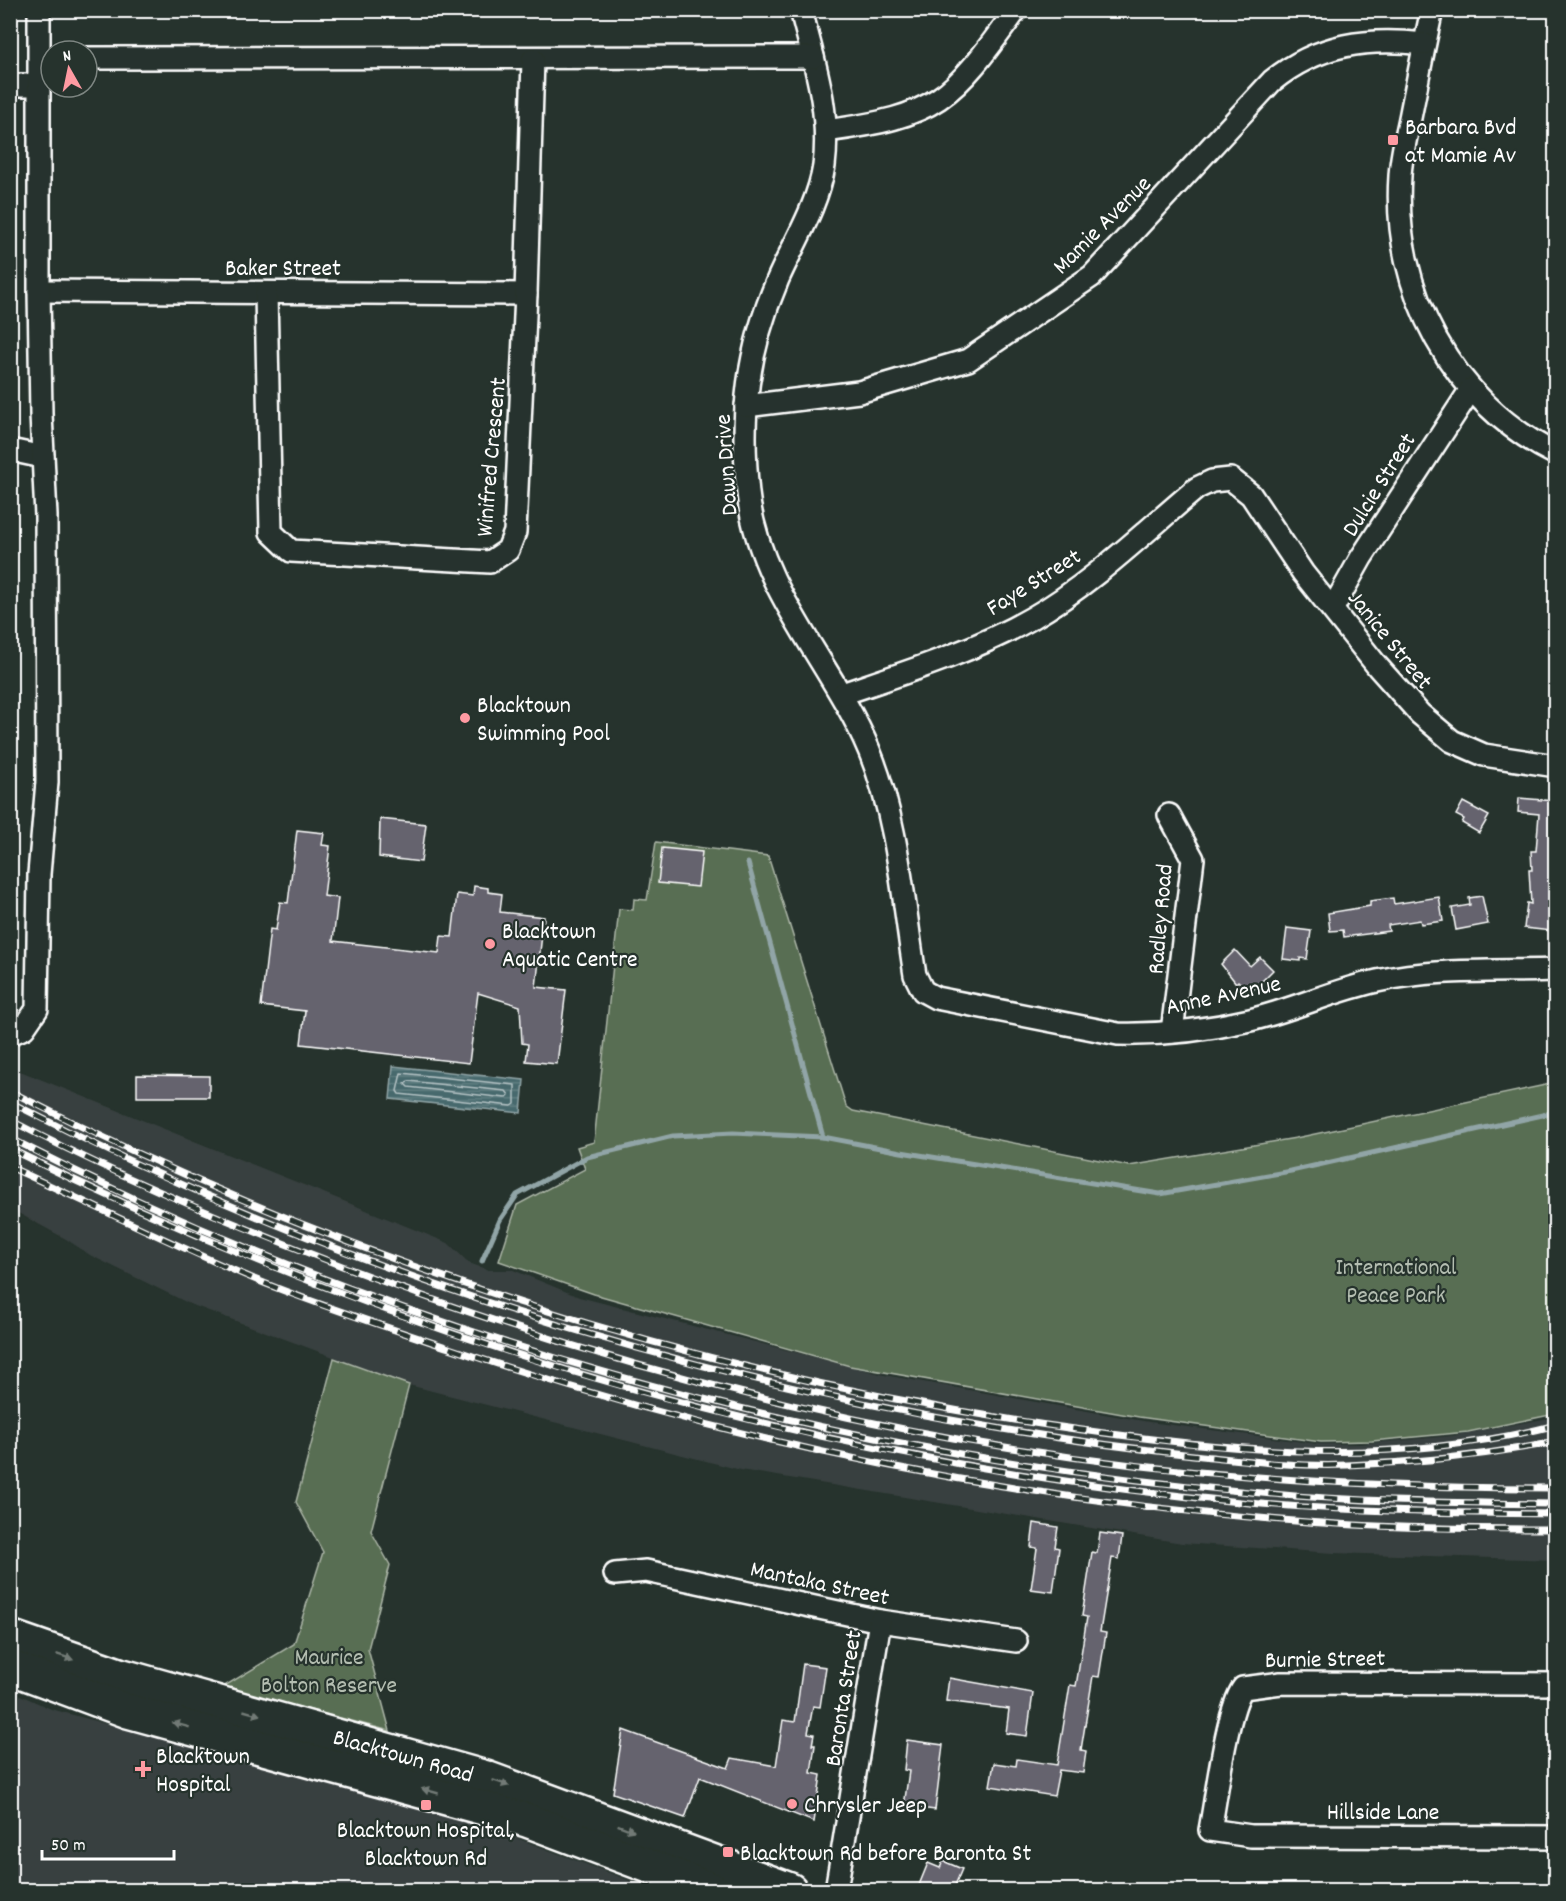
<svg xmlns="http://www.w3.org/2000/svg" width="1566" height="1901" font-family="Dekko,sans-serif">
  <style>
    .built { fill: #394140 }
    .park { fill: #596e52; stroke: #acb6a8; stroke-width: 1.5 }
    .water { fill: url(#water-rules); stroke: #91a5a7; stroke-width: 1.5 }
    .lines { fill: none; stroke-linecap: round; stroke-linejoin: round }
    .shore { stroke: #b5c3c5; stroke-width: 1.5 }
    .stream { stroke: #91a5a7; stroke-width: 5 }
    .building { fill: #65636e; stroke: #fff; stroke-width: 1.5 }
    .street-casing { stroke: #fff; stroke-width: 26 }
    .primary-casing { stroke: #fff; stroke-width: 38 }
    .street { stroke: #26332d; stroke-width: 21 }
    .primary { stroke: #26332d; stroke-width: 33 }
    .rail-casing { stroke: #fff; stroke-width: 7 }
    .rail { stroke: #26332d; stroke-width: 4.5; stroke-dasharray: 14; stroke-linecap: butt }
    .oneway { fill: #727a76 }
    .poi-dot { fill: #ff9aa2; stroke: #26332d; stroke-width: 2 }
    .labels { text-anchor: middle; stroke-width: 4.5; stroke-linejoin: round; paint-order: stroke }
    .poi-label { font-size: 24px; fill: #fff; stroke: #26332d; text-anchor: start }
    .street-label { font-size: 24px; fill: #fff; stroke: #26332d }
    .park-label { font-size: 24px; fill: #b4beb1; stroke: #26332d }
  </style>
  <defs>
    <pattern id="water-rules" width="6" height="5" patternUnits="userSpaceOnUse" patternTransform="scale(1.5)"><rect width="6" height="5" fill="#47696d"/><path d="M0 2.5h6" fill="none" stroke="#638083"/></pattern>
  </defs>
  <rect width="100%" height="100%" fill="#26332d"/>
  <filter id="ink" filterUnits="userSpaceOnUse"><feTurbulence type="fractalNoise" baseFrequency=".0167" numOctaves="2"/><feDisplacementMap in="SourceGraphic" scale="12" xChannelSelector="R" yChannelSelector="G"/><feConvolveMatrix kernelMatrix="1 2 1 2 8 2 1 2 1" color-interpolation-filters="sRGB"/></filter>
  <g filter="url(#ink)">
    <g class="built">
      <path d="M10 1067 448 1243 469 1263 488 1270H513L579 1297 884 1375 1149 1422 1319 1444H1358L1451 1436 1555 1417V1560L1334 1553 1182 1543 741 1470 409 1385 190 1304 90 1255 66 1239 11 1209Z"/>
      <path d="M11 1691 51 1709 484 1826 655 1890H11Z"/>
    </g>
    <g class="park">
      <path d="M656 842 768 856 846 1106 853 1111 1129 1166 1296 1138 1555 1083V1414L1468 1432 1372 1441 1321 1442 1139 1417 850 1366 594 1294 499 1261 517 1205 585 1169 577 1147 594 1142 619 909 633 910 634 899 647 900Z"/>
      <path d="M334 1358 409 1385 371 1531 390 1565 368 1649 390 1731 223 1687 294 1644 323 1552 296 1502Z"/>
    </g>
    <path class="water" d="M393 1066 524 1080 521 1113 390 1099Z"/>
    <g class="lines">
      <g class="shore">
        <path d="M401 1073 515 1085V1104L512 1106 399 1094 397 1091Z"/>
        <path d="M408 1081 506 1091 509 1095 506 1098 408 1087 405 1084Z"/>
      </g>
      <g class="stream">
        <path d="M748 863 823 1137"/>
        <path d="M482 1261 500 1220 517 1195 587 1157 673 1136 733 1133 823 1137 901 1152 1160 1194 1291 1171 1556 1112"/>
      </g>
    </g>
    <g class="building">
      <path d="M1519 798 1554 801 1551 852H1556V924L1553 923 1552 931 1524 928 1527 903 1531 904 1529 870H1532L1531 851H1536L1539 814 1518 812Z"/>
      <path d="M1463 802 1489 816 1479 833 1462 823 1464 819 1456 815Z"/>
      <path d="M380 819 426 824 421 862 379 857Z"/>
      <path d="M297 830 324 833 322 845 330 846 324 896 338 898 333 941 439 953 441 936 452 937 457 894 473 896 474 886 488 888V892L502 894 500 912 544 917 536 987 566 990 557 1064 526 1061 528 1044 522 1043 520 1006 478 993 469 1063 301 1044 305 1011 261 1006 270 929 276 930 280 902 288 903Z"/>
      <path d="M662 848 702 852 698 887 658 883Z"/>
      <path d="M1482 896 1488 924 1456 930 1452 908 1470 905 1469 898Z"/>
      <path d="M1439 897 1443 921 1421 924 1420 920 1388 925 1389 931 1344 937 1343 930 1330 931 1328 913 1370 906V901L1393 898 1394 904Z"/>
      <path d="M1287 928 1311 931 1307 959 1300 958V961L1283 959Z"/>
      <path d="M1235 950 1250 966 1260 957 1273 970 1250 993 1238 981 1236 983 1221 964Z"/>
      <path d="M137 1075 209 1076V1097H137Z"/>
      <path d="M1034 1523 1058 1527 1055 1547 1059 1548 1053 1592 1031 1589 1037 1548 1031 1547Z"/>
      <path d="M1100 1533 1122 1536 1119 1559 1112 1558 1100 1632 1106 1633 1099 1677 1093 1676 1081 1750 1086 1751 1083 1773 1059 1770 1054 1796 990 1786 994 1763 1016 1766 1017 1759 1057 1765 1070 1685 1076 1686 1087 1617 1082 1616 1092 1552 1097 1553Z"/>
      <path d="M803 1664 826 1667 820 1707 813 1706 808 1733 814 1734 812 1745H815L811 1773 821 1775 814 1822 700 1777 685 1818 613 1793 623 1730 728 1768 732 1758 776 1766 783 1720 795 1722Z"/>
      <path d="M949 1678 1033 1693 1027 1736 1006 1733 1009 1709 946 1701Z"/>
      <path d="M907 1740 943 1745 935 1810 904 1806 909 1771 904 1770Z"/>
      <path d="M943 1861 962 1869 953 1890H917L928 1863 940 1868Z"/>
    </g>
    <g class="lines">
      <g class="street-casing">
        <g id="street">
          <path d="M801 10C814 62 831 112 824 166 818 205 794 243 778 279 747 351 740 415 748 493 758 589 833 664 869 750 898 820 903 901 915 975L923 991 936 998 1118 1034C1162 1035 1207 1030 1250 1020 1293 1010 1334 990 1377 981 1436 968 1496 972 1556 970"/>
          <path d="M1432 10C1424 45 1418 79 1411 113 1407 134 1401 155 1400 176 1392 290 1452 403 1556 454"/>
          <path d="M87 58 813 57"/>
          <path d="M10 85H39"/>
          <path d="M826 131C938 116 951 100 1016 10"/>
          <path d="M39 291 526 294"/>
          <path d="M266 293 271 532 291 551 490 562 508 550 515 532 526 294 533 59"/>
          <path d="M746 406 859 392 968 360 1092 276 1272 81C1318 44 1367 37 1424 44"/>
          <path d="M10 450 43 457"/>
          <path d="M1333 608 1361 558 1471 389"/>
          <path d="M842 694C907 672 972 652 1032 618 1093 583 1144 532 1197 488L1212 481 1231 479 1251 495 1303 573 1378 667 1420 714 1452 741 1484 755 1556 766"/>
          <path d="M1169 815 1193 859 1172 1032"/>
          <path d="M10 1034 24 1028 37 1009 39 874 47 782 46 516 41 414 39 291V10"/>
          <path d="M615 1574 646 1571 880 1621 1016 1641"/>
          <path d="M1556 1684 1281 1683 1243 1688C1227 1709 1216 1799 1210 1830L1251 1836 1556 1837"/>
          <path d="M836 1890 880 1621"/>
        </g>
      </g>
      <g class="primary-casing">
        <g id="primary">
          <path id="s1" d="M10 1637 119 1675 486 1778 790 1890"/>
          <path d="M10 1667 128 1711 527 1820 713 1890"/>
        </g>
      </g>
      <use href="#street" class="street"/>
      <use href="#primary" class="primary"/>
      <g class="rail-casing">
        <g id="rail">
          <path d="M10 1091C342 1262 705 1378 1075 1429 1237 1452 1395 1467 1556 1425"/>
          <path d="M10 1102C314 1259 642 1367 979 1425 1053 1438 1127 1448 1202 1456 1250 1461 1299 1467 1347 1465 1418 1463 1487 1455 1556 1442"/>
          <path d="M10 1120C117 1176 229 1223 342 1266 634 1378 945 1454 1258 1477 1357 1485 1456 1488 1556 1488"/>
          <path d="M10 1138C392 1335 823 1454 1250 1492 1351 1502 1454 1503 1556 1504"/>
          <path d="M10 1149C403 1343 813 1463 1250 1503 1351 1512 1453 1513 1556 1514"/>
          <path d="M10 1167C93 1205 175 1246 259 1281 321 1306 386 1327 449 1348 742 1447 1046 1507 1354 1525 1421 1529 1488 1529 1556 1529"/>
        </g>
      </g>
      <use href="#rail" class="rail"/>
    </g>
    <defs><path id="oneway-solid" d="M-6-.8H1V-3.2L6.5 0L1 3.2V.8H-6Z" transform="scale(1.5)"/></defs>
    <g class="oneway">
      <use href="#oneway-solid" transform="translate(65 1657) rotate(19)"/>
      <use href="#oneway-solid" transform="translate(252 1713) rotate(16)"/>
      <use href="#oneway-solid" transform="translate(181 1725) rotate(-165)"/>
      <use href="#oneway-solid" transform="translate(501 1783) rotate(19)"/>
      <use href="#oneway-solid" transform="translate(430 1791) rotate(-164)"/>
      <use href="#oneway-solid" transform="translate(626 1828) rotate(21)"/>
    </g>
  </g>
  <g class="poi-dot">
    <rect x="1387" y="134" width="12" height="12" rx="3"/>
    <circle cx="465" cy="718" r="6"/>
    <circle cx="490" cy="944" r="6"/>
    <path d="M140 1760h6v6h6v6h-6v6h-6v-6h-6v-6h6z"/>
    <circle cx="792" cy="1804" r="6"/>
    <rect x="420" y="1799" width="12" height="12" rx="3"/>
    <rect x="722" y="1846" width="12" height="12" rx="3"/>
  </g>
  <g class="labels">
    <g class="poi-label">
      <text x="1405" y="134">Barbara Bvd<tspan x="1405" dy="28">at Mamie Av</tspan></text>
      <text x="477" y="712">Blacktown<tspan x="477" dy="28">Swimming Pool</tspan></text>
      <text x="502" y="938">Blacktown<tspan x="502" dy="28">Aquatic Centre</tspan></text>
      <text x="156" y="1763">Blacktown<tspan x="156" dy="28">Hospital</tspan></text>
      <text x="804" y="1812">Chrysler Jeep</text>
      <text x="426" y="1837" text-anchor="middle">Blacktown Hospital,<tspan x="426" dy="28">Blacktown Rd</tspan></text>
      <text x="740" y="1860">Blacktown Rd before Baronta St</text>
    </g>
    <g class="street-label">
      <text transform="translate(1101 224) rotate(-45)" y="8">Mamie Avenue</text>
      <text x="283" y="275">Baker Street</text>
      <text transform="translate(490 457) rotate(-85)" y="8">Winifred Crescent</text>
      <text transform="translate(725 465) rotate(-94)" y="8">Dawn Drive</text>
      <text transform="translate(1378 484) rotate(-58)" y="8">Dulcie Street</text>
      <text transform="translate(1033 581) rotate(-32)" y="8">Faye Street</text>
      <text transform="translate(1391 639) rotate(51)" y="8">Janice Street</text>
      <text transform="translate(1159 919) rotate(-85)" y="8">Radley Road</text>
      <text transform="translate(1223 994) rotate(-12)" y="8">Anne Avenue</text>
      <text transform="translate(820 1582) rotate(12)" y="8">Mantaka Street</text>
      <text transform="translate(1325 1658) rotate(-1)" y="8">Burnie Street</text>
      <text transform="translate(842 1698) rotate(-81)" y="8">Baronta Street</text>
      <text dy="8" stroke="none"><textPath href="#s1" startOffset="411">Blacktown Road</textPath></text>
      <text x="1383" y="1819">Hillside Lane</text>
    </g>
    <g class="park-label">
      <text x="1396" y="1274">International<tspan x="1396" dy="28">Peace Park</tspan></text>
      <text x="329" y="1664">Maurice<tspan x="329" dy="28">Bolton Reserve</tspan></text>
    </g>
  </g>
  <rect width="1566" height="1901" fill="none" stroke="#26332d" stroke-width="36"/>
  <rect x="18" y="18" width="1530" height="1865" fill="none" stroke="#fff" stroke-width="2" filter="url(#ink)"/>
  <g transform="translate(69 69) rotate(351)"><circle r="28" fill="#26332d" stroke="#7d8581" stroke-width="1.5"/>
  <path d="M0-4.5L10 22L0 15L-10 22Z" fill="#ff9aa2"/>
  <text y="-9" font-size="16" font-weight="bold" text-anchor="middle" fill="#ffffff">N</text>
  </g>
  <path d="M42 1850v9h132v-9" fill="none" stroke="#ffffff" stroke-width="3"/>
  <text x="51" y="1850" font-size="18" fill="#ffffff" stroke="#26332d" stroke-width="4.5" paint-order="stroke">50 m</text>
</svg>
